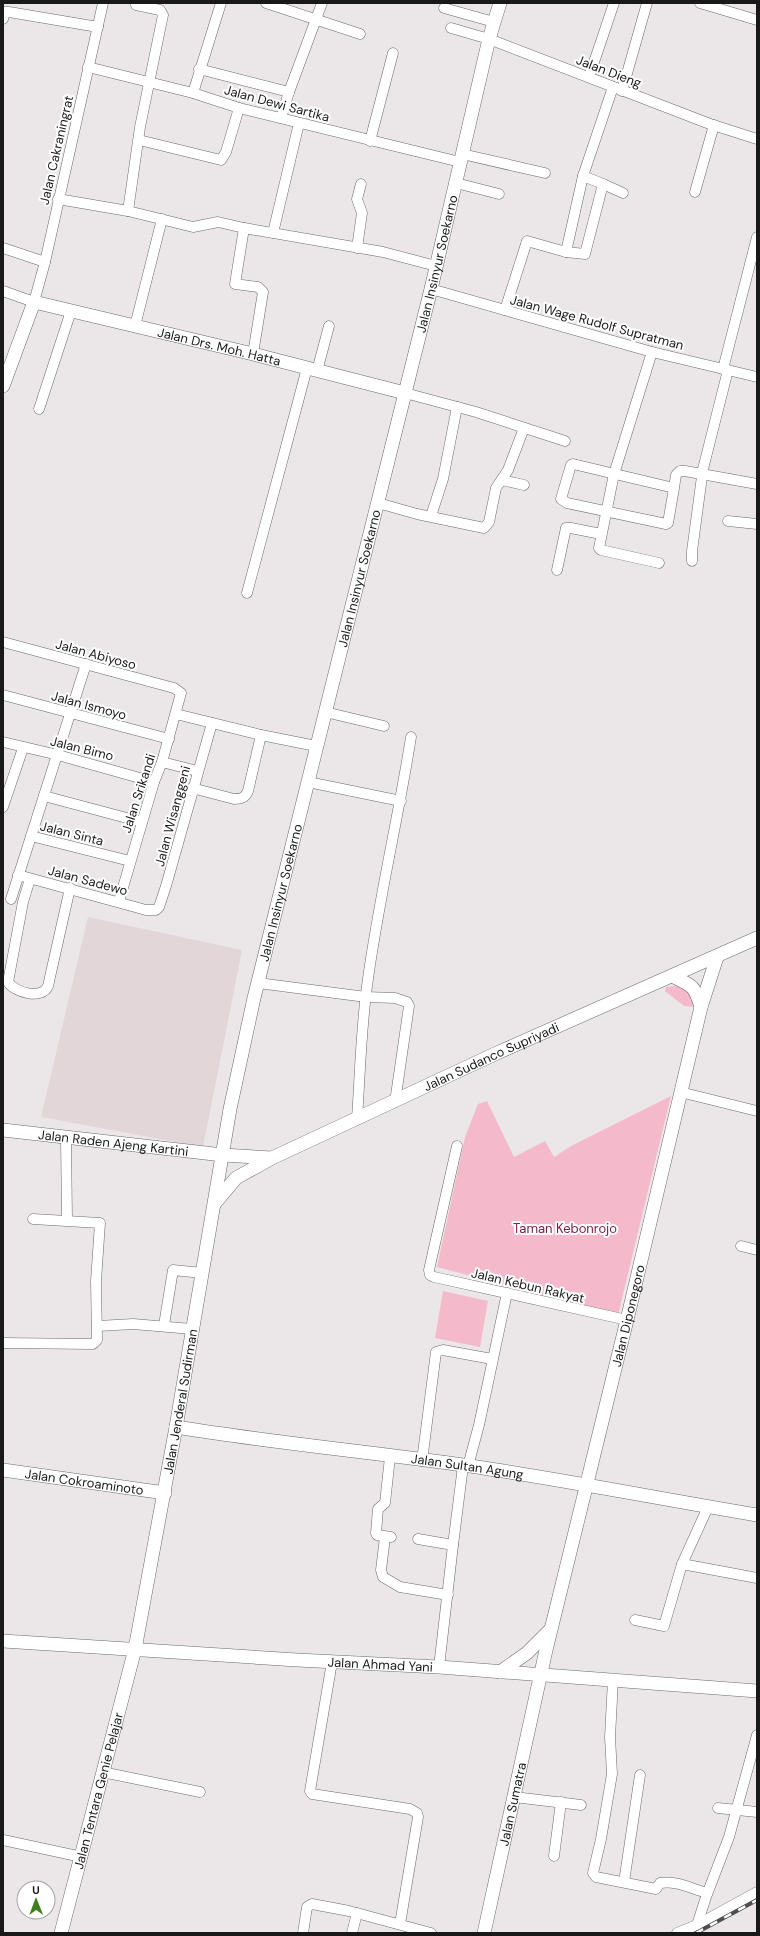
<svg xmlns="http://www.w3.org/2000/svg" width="760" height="1936" font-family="'DM Sans',sans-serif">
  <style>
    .built { fill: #e2d6d9 }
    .green { fill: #f4bacc }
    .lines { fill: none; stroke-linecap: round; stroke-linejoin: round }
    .minor-casing { stroke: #6c6969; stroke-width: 11 }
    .major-casing { stroke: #6c6969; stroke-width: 14 }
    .minor { stroke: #fff; stroke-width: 10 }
    .major { stroke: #fff; stroke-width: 13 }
    .rail-casing { stroke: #4f4d4d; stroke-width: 4 }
    .rail { stroke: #fff; stroke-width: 2.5; stroke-dasharray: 8; stroke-linecap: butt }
    .labels { text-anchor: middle; stroke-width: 4; stroke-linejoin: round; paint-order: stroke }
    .street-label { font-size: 13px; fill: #1a1919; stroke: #fff }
    .park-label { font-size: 13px; fill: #7a2147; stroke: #fff }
  </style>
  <rect width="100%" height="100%" fill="#ebe7e8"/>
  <path class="built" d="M88 917 242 950 203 1147 41 1117Z"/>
  <g class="green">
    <path d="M675 986 686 987 696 1001 693 1007 684 1006 665 991 666 987Z"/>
    <path d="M671 1096 618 1315 437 1267 465 1137 478 1104 487 1101 514 1157 545 1141 554 1157 571 1146Z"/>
    <path d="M443 1291 488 1301 480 1347 435 1338Z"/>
  </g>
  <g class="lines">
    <g class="minor-casing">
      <g id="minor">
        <path d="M266 3 360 34"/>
        <path d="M700 3 757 20"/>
        <path d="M444 8 494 22"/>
        <path d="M3 19 5 12H9L98 27"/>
        <path d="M451 28 489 39 710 124 757 139"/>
        <path d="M88 67 193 93 239 108 460 162"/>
        <path d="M199 69 289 92"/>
        <path d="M589 77 614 3"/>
        <path d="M622 91 647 3"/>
        <path d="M193 93 221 3"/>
        <path d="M281 118 289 92 322 3"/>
        <path d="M139 140 221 160 226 152 239 108"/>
        <path d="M370 141 393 53"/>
        <path d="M462 154 545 173"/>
        <path d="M456 183 499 194"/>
        <path d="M603 184 623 193"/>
        <path d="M695 192 714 125"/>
        <path d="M58 199 128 211 193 227 218 222 244 228 383 252 436 266"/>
        <path d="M128 211 140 127 163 15 160 10 136 5"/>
        <path d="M244 228 235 284 258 287 263 292 253 354"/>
        <path d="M273 233 299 123"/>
        <path d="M3 248 45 262"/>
        <path d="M357 248 362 213 357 199 361 184"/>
        <path d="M566 252 583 176"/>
        <path d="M431 289 652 352 757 377"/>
        <path d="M3 291 34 302 45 262 103 3"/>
        <path d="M505 310 527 241 566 252 585 254 603 184 583 176 613 87"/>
        <path d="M135 326 162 219"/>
        <path d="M652 352 614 474 599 548 601 550 659 563"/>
        <path d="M723 369 757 237"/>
        <path d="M317 371 329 326"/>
        <path d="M405 393 476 412 565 441"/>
        <path d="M39 409 71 311"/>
        <path d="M502 480 524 485"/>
        <path d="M674 488 668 523 666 524 567 503 561 499 571 465 573 464 674 488 676 475 680 471H685L757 484"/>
        <path d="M378 503 417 514 484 528 489 522 496 488 508 470 524 428"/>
        <path d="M431 516 443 479 457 407"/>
        <path d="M728 521 757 524"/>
        <path d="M692 561V551L703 469 728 370"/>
        <path d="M557 570 566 528H571L601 534"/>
        <path d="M247 593 307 368"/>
        <path d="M3 642 174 688 181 693 162 762 154 782 119 901"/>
        <path d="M3 695 169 739"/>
        <path d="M325 712 384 726"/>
        <path d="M176 714 261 735 316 746"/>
        <path d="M3 742 58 755 154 782"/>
        <path d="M162 762 197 771"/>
        <path d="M308 782 401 801"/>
        <path d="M192 788 234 799C241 799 245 798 248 791L261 735"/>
        <path d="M44 796 142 822"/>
        <path d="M3 807 23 748"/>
        <path d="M31 836 130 861"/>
        <path d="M18 875 146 910H156L159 907 166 886 212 723"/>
        <path d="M30 879 23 902 8 982C15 993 42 1000 48 986L70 888"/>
        <path d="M11 899 86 664"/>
        <path d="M258 983 366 997 395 998 407 1002 409 1006 395 1102"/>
        <path d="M680 1092 757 1111"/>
        <path d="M357 1119C360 1075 361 1029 367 986 378 902 398 820 411 737"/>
        <path d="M66 1138 67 1220"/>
        <path d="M457 1146 429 1270 430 1275 434 1277 627 1320"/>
        <path d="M741 1246 757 1250"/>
        <path d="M164 1325 173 1270 202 1273"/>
        <path d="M98 1326 133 1324 192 1329"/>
        <path d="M3 1343 93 1344 97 1340 96 1281 100 1223 33 1219"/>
        <path d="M390 1457 385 1503 378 1509 376 1533 377 1535 391 1537"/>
        <path d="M422 1461 436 1352 443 1350 492 1359"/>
        <path d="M468 1466 479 1425 507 1293"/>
        <path d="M385 1537 381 1570 383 1577 400 1587 448 1595"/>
        <path d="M418 1539 453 1545 439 1667"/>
        <path d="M453 1545 463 1466"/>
        <path d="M682 1564 757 1578"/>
        <path d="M635 1620 664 1626 682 1564 708 1507"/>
        <path d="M332 1662 310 1791 312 1794 410 1809 417 1813 418 1817 400 1924"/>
        <path d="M613 1680 610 1737 612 1774 601 1839 593 1873 596 1877 656 1889 660 1883C676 1880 692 1889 707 1893"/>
        <path d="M102 1772 200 1792"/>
        <path d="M514 1797 581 1805"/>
        <path d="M718 1808 757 1812"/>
        <path d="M3 1840 82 1857"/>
        <path d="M554 1856 561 1802"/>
        <path d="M624 1882 640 1775"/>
        <path d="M697 1925 706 1897 729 1837 757 1735"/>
        <path d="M303 1933 307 1907 312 1904 349 1911 431 1933"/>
        <path d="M352 1933 357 1913"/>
        <path d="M677 1933 697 1925 757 1892"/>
      </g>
    </g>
    <g class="major-casing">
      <g id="major">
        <path id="s1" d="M3 386 34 302 253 354 405 393"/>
        <path d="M672 976C692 986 694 984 701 1007"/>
        <path id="s2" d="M3 1130 223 1155 272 1158 497 1053 757 938"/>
        <path d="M215 1203 236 1178 272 1158"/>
        <path id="s3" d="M176 1427C274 1443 373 1452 470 1466 566 1480 661 1499 757 1515"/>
        <path id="s4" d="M3 1470 165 1493"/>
        <path id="s5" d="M3 1641 297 1660 439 1667 757 1691"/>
        <path d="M500 1672 527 1653 550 1630"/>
        <path id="s6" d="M61 1933 135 1649 176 1427 230 1109 254 998 431 289 489 39 500 3"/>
        <path id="s7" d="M484 1933 546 1650 627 1320 701 1007 717 957"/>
      </g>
    </g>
    <use href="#minor" class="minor"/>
    <use href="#major" class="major"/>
    <g class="rail-casing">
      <path id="rail" d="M696 1933 757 1900"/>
    </g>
    <use href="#rail" class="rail"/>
  </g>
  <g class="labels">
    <g class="street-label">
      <text transform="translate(609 71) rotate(21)" y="5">Jalan Dieng</text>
      <text transform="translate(277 103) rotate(15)" y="5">Jalan Dewi Sartika</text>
      <text transform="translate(56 150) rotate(-77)" y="5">Jalan Cakraningrat</text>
      <text dy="5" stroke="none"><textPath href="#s6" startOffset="1712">Jalan Insinyur Soekarno</textPath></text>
      <text transform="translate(597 322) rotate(15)" y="5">Jalan Wage Rudolf Supratman</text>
      <text dy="5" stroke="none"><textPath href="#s1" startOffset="280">Jalan Drs. Moh. Hatta</textPath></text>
      <text dy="5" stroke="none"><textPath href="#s6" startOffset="1388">Jalan Insinyur Soekarno</textPath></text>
      <text transform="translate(96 654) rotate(15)" y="5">Jalan Abiyoso</text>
      <text transform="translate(89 705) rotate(15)" y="5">Jalan Ismoyo</text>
      <text transform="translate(82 748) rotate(14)" y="5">Jalan Bimo</text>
      <text transform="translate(138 793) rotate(-72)" y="5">Jalan Srikandi</text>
      <text transform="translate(172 816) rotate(-75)" y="5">Jalan Wisanggeni</text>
      <text transform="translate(72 833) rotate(14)" y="5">Jalan Sinta</text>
      <text transform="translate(88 880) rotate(15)" y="5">Jalan Sadewo</text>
      <text dy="5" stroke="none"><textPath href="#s6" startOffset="1064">Jalan Insinyur Soekarno</textPath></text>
      <text dy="5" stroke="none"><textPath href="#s2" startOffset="512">Jalan Sudanco Supriyadi</textPath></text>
      <text dy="5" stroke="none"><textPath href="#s2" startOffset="111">Jalan Raden Ajeng Kartini</textPath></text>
      <text transform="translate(528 1285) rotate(13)" y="5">Jalan Kebun Rakyat</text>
      <text dy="5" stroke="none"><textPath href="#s7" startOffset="634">Jalan Diponegoro</textPath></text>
      <text dy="5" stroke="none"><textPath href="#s6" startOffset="545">Jalan Jenderal Sudirman</textPath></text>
      <text dy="5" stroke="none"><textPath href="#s3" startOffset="294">Jalan Sultan Agung</textPath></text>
      <text dy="5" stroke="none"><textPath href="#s4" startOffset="82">Jalan Cokroaminoto</textPath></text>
      <text dy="5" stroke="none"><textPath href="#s5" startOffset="378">Jalan Ahmad Yani</textPath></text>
      <text dy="5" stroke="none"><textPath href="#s6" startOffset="147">Jalan Tentara Genie Pelajar</textPath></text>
      <text dy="5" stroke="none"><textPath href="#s7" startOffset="132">Jalan Sumatra</textPath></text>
    </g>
    <g class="park-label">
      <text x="565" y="1233">Taman Kebonrojo</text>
    </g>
  </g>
  <rect width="760" height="1936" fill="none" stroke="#1a1919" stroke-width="8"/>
  <g transform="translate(36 1900) rotate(359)"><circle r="19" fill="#ffffff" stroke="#a3a3a3"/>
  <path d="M0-3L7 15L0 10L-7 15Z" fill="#407f1e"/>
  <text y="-6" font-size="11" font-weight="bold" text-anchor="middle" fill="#1a1919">U</text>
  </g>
</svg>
